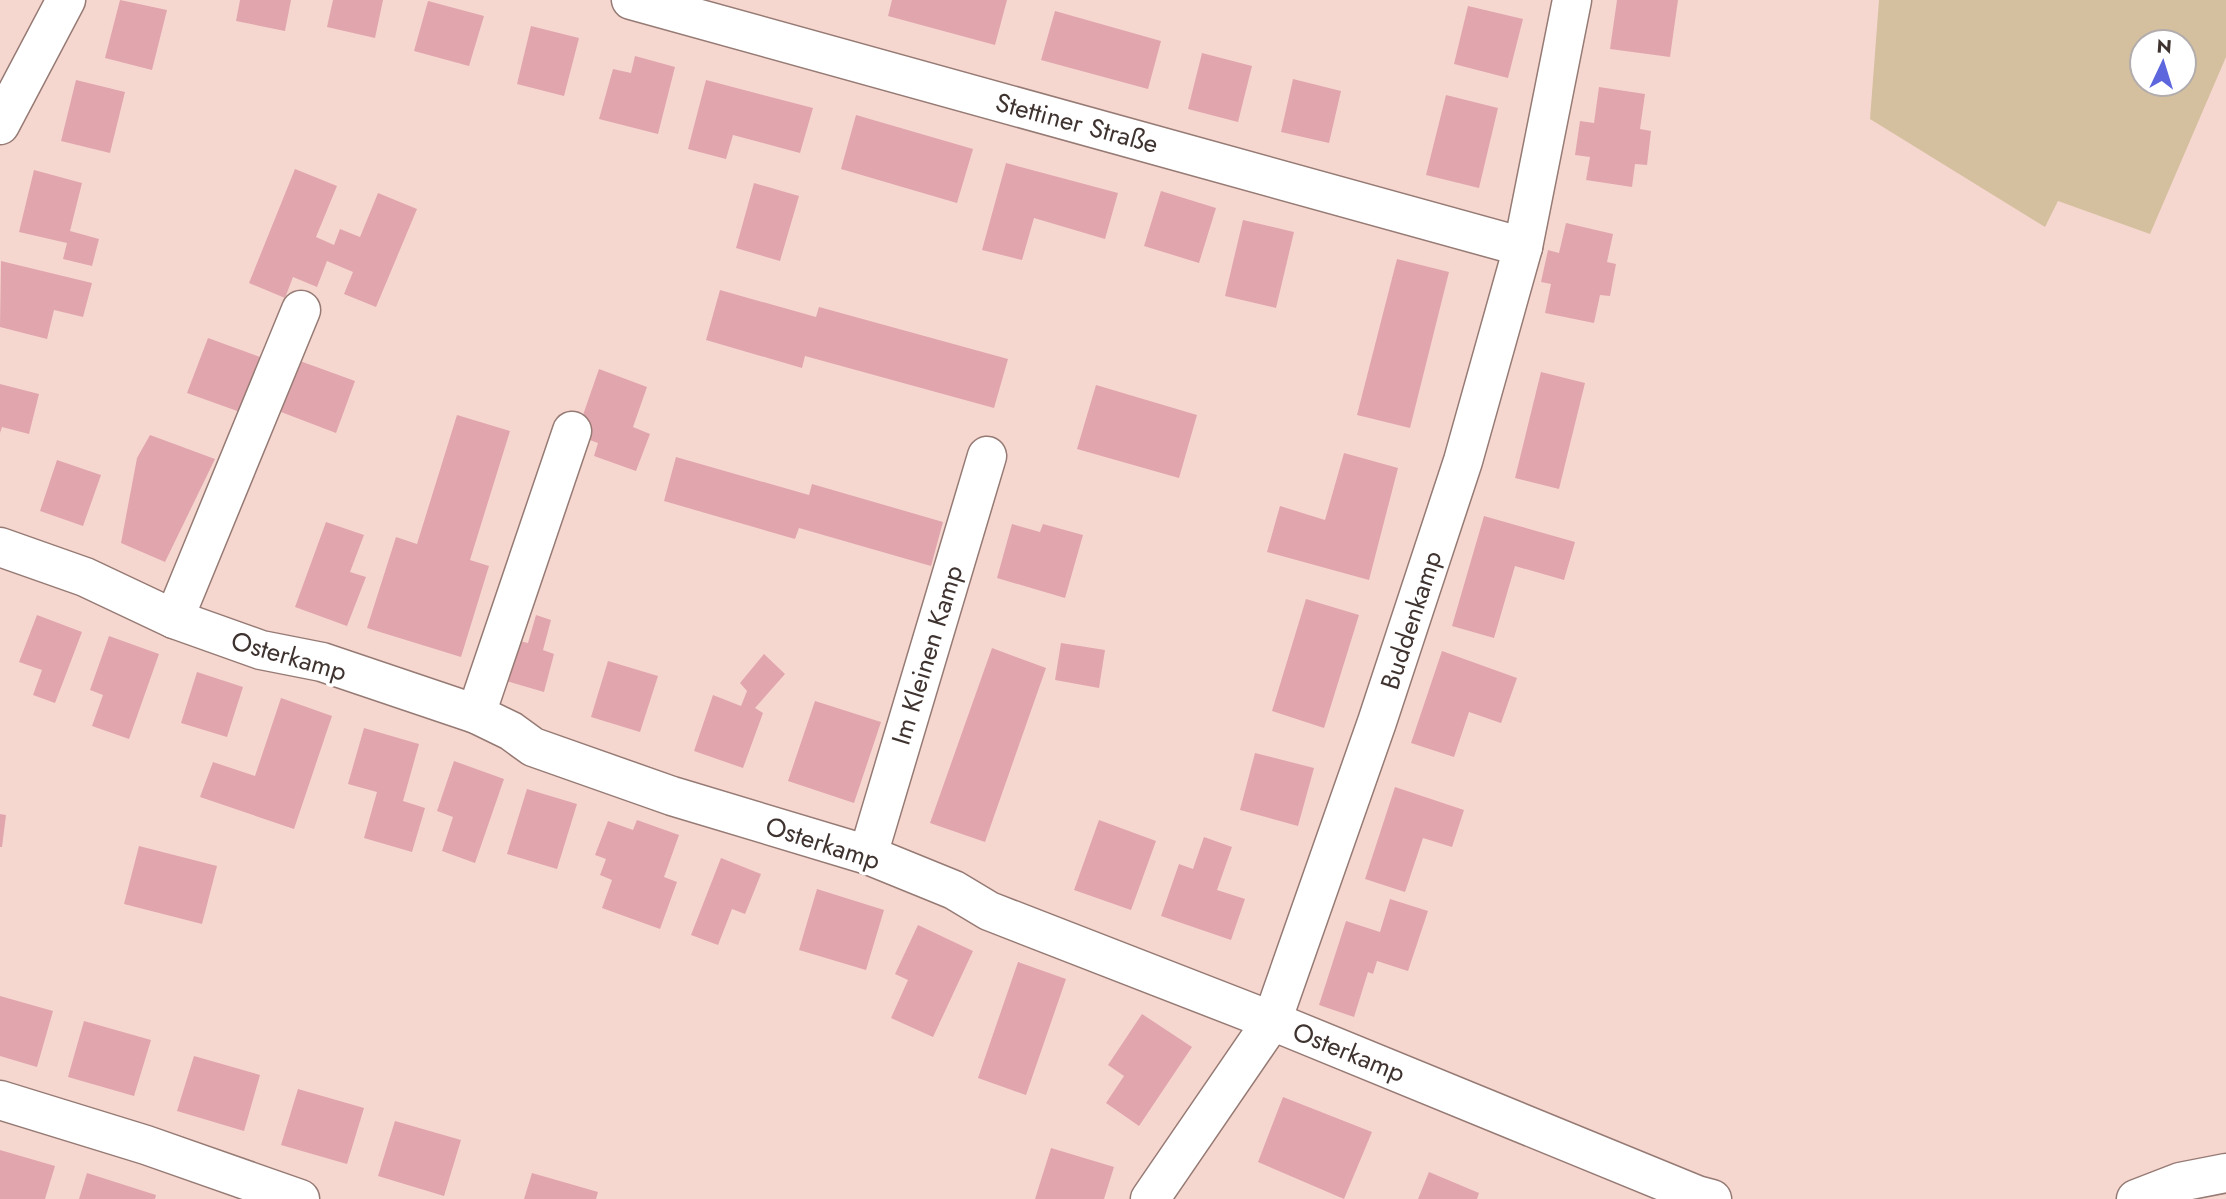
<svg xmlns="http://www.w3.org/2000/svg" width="2226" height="1199" font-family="Jost,sans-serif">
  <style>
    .green { fill: #d4c09f; fill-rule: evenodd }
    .building { fill: #e1a5ad }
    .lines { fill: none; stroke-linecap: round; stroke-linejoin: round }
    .minor-casing { stroke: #967a74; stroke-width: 41 }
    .minor { stroke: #fff; stroke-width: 38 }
    .labels { text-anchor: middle; stroke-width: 7; stroke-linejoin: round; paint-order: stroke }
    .street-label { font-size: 26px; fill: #3f3330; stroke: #fff }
  </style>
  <rect width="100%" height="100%" fill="#f6d7d0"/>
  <path class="green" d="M1879 0H2226V57L2150 234 2058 201 2045 227 1870 119ZM2142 42H2184V84H2142Z"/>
  <g class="building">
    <path d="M120 0 167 10 152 70 105 58Z"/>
    <path d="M240 0H291L285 31 236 21Z"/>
    <path d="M333 0H383L375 38 327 27Z"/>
    <path d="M892 0H1007L995 45 888 16Z"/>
    <path d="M1617 0H1678L1670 57 1610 49Z"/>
    <path d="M428 1 484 16 469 66 414 51Z"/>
    <path d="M1468 6 1523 19 1508 78 1454 64Z"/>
    <path d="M1055 11 1161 41 1148 89 1041 60Z"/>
    <path d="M531 26 579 38 564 96 517 84Z"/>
    <path d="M1202 53 1252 66 1238 122 1188 109Z"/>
    <path d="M635 56 675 67 658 134 599 119 613 69 631 73Z"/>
    <path d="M1293 79 1341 91 1329 143 1281 132Z"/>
    <path d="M76 80 125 92 110 153 61 141Z"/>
    <path d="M706 80 813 108 800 153 733 135 726 159 688 149Z"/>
    <path d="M1599 87 1645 94 1640 129 1651 131 1647 165 1635 164 1632 187 1586 180 1590 157 1575 155 1580 121 1594 123Z"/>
    <path d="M1446 95 1498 108 1479 188 1426 175Z"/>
    <path d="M856 115 973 149 957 203 841 169Z"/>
    <path d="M1006 163 1118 193 1105 239 1034 218 1022 260 982 250Z"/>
    <path d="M295 169 337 186 316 237 334 245 340 229 360 237 378 193 417 209 376 307 344 294 353 272 327 261 317 287 293 277 285 298 249 283Z"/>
    <path d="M34 170 82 183 70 231 99 239 92 266 63 259 67 243 19 232Z"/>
    <path d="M754 183 799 196 780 261 736 248Z"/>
    <path d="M1161 191 1216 208 1199 263 1144 246Z"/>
    <path d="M1243 220 1294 232 1276 308 1225 296Z"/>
    <path d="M1566 223 1613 234 1607 262 1616 264 1610 296 1600 295 1594 323 1545 313 1551 284 1541 282 1548 250 1559 253Z"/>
    <path d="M1397 259 1449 272 1410 428 1357 415Z"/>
    <path d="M1 261 92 283 83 317 54 310 47 339 0 327Z"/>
    <path d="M720 290 816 317 819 307 1008 359 994 408 805 356 802 368 706 340Z"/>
    <path d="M208 338 260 357 240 412 187 393Z"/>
    <path d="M300 361 355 381 336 433 281 412Z"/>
    <path d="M599 369 647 387 633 427 650 434 636 471 594 456 598 443 576 435Z"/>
    <path d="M1541 372 1585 383 1559 489 1515 478Z"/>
    <path d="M0 384 39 394 29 434 2 427 0 433Z"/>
    <path d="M1096 385 1197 415 1179 478 1077 449Z"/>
    <path d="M457 415 510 431 470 560 489 566 461 657 367 628 396 537 417 544Z"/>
    <path d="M150 435 215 459 165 562 121 543 137 458Z"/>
    <path d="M1344 453 1398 468 1369 580 1267 552 1280 506 1325 520Z"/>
    <path d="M676 457 809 495 812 484 943 522 931 566 799 528 795 539 664 501Z"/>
    <path d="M57 460 101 475 83 526 40 511Z"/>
    <path d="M1484 516 1575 542 1564 580 1515 566 1494 638 1452 626Z"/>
    <path d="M326 522 364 535 350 572 366 577 347 626 295 607Z"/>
    <path d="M1012 524 1040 532 1043 524 1083 535 1065 598 997 578Z"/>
    <path d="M1306 599 1359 615 1324 728 1272 711Z"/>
    <path d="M37 615 82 632 55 703 33 695 42 670 19 662Z"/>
    <path d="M536 615 551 620 543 650 554 654 544 692 503 680 515 640 528 643Z"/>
    <path d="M109 636 159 654 129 739 92 726 103 695 90 690Z"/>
    <path d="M1061 643 1105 650 1099 688 1055 680Z"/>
    <path d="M992 648 1046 668 985 842 930 823Z"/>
    <path d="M1442 651 1517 678 1501 723 1469 712 1454 757 1411 743Z"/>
    <path d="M764 654 785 674 755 708 763 713 743 768 694 751 713 695 741 706 747 691 740 683Z"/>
    <path d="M608 661 658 676 640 732 591 717Z"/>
    <path d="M197 672 243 687 227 737 181 723Z"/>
    <path d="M281 698 332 716 294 829 200 797 213 762 255 776Z"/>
    <path d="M815 701 881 722 854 803 788 781Z"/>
    <path d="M364 728 419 744 403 801 425 808 412 852 364 838 377 792 348 784Z"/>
    <path d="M1255 753 1314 768 1298 826 1240 810Z"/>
    <path d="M454 761 504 779 475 863 442 851 453 817 437 811Z"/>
    <path d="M1395 787 1464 810 1452 847 1423 838 1405 892 1365 879Z"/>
    <path d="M527 789 577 804 557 869 507 854Z"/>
    <path d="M0 814 6 815 2 847H0Z"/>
    <path d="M637 820 679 835 664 877 677 882 660 929 602 908 612 880 600 875 606 859 595 855 608 821 633 830Z"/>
    <path d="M1099 820 1156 841 1131 910 1074 890Z"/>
    <path d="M1204 837 1232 847 1217 890 1245 899 1231 940 1161 916 1179 864 1193 869Z"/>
    <path d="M139 846 217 866 202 924 124 904Z"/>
    <path d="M721 858 761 874 745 914 732 909 718 945 691 935Z"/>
    <path d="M817 889 884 910 866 970 799 950Z"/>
    <path d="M1390 899 1428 911 1408 971 1377 961 1373 974 1368 972 1354 1017 1319 1005 1346 921 1380 932Z"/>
    <path d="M918 925 973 951 933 1037 891 1018 908 980 895 974Z"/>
    <path d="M1018 962 1066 979 1026 1095 978 1078Z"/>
    <path d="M0 996 53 1011 37 1067 0 1056Z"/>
    <path d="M1142 1014 1192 1047 1139 1126 1106 1103 1124 1076 1108 1065Z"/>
    <path d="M84 1021 151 1040 134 1096 68 1077Z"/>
    <path d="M194 1056 260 1075 244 1131 177 1111Z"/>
    <path d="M298 1089 364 1108 347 1164 281 1145Z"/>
    <path d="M1283 1097 1372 1132 1344 1199 1258 1162Z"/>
    <path d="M395 1121 461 1140 444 1196 378 1176Z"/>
    <path d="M1051 1148 1114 1167 1104 1199H1035Z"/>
    <path d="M0 1150 55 1166 45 1199H0Z"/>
    <path d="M1429 1172 1479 1193 1477 1199H1418Z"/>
    <path d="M87 1173 156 1195 155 1199H79Z"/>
    <path d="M532 1173 598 1192 596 1199H524Z"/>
  </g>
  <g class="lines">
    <g class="minor-casing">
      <g id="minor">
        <path d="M631 0 1523 247"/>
        <path d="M0 125 66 0"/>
        <path d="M0 547 85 577 174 619 261 650 322 662 476 714 511 731 533 747 672 796 868 855 954 890 989 911 1272 1021 1697 1195 1712 1199"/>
        <path d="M174 619 301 310"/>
        <path d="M476 714 572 431"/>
        <path d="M868 855 987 456"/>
        <path d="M0 1100 146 1145 300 1199"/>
        <path d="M1150 1199 1272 1021 1377 722 1463 461 1523 247 1572 0"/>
        <path d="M2136 1199 2180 1182 2226 1173"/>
      </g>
    </g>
    <use href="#minor" class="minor"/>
  </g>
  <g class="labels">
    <g class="street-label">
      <text transform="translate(1077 123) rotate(15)" y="9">Stettiner Straße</text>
      <text transform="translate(1411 620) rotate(-72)" y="9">Buddenkamp</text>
      <text transform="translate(927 655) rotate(-73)" y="9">Im Kleinen Kamp</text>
      <text transform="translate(289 656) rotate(16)" y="9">Osterkamp</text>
      <text transform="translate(823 843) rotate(18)" y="9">Osterkamp</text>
      <text transform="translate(1349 1052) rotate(22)" y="9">Osterkamp</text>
    </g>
  </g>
  <g transform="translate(2163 63) rotate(4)"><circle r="33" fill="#ffffff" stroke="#b2adac" stroke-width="2"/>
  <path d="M0-5L12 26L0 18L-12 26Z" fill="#5d66dd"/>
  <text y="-10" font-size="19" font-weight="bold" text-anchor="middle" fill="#3f3330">N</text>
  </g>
</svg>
